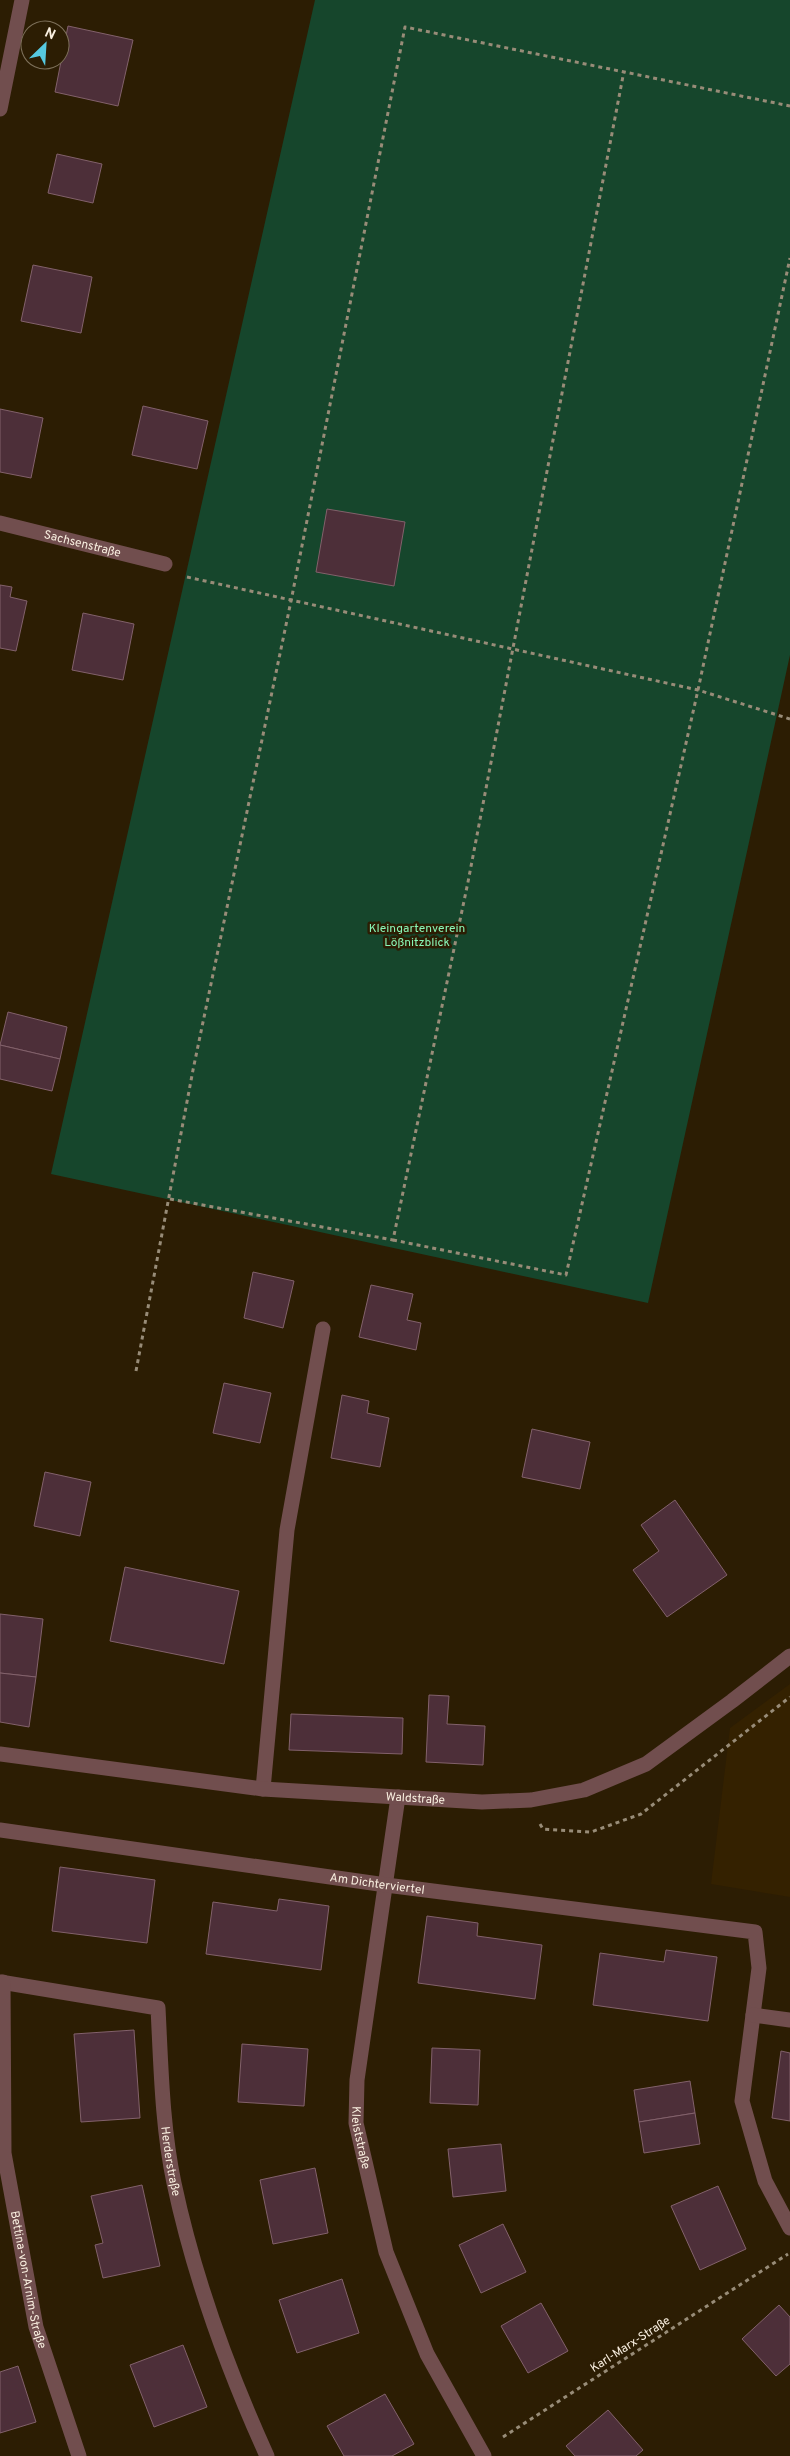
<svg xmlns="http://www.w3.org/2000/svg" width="790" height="2456" font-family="Overpass,sans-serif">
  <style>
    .built { fill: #342100 }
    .green { fill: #16462c }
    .building { fill: #4d2f39; stroke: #82616b }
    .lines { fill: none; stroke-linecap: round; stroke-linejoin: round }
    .path { stroke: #988c78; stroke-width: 3; stroke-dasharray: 4 4; stroke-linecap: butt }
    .service { stroke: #714e4e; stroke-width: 15 }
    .minor { stroke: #714e4e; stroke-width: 15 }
    .tertiary { stroke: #714e4e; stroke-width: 15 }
    .labels { text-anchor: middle; stroke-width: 5; stroke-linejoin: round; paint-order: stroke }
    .street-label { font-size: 12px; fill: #f9efe0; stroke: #2c1d03 }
    .park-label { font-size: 12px; fill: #89f7b7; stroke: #2c1d03 }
  </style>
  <rect width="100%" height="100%" fill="#2c1d03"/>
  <path class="built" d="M790 1684V1897L711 1884 730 1728Z"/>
  <path class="green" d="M315 0H790V655L648 1303 51 1174Z"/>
  <g class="building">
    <path d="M68 26 133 40 118 106 55 92Z"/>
    <path d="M57 154 102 164 93 203 48 193Z"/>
    <path d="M33 265 92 277 81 333 21 321Z"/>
    <path d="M143 406 208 421 197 469 132 455Z"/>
    <path d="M0 409 43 418 31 478 0 472Z"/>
    <path d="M327 509 405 522 394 586 316 572Z"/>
    <path d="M0 585 12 587 10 597 27 601 16 651 0 648Z"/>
    <path d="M83 613 134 624 123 680 72 670Z"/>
    <path d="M8 1012 67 1027 60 1059 0 1045Z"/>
    <path d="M0 1045 60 1059 52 1091 0 1079Z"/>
    <path d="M253 1272 294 1281 283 1328 244 1318Z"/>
    <path d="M371 1285 413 1294 407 1320 421 1323 416 1350 359 1337Z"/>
    <path d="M224 1383 271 1393 260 1443 213 1433Z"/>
    <path d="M342 1395 369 1401 367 1413 389 1418 380 1467 331 1458Z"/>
    <path d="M532 1429 590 1442 580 1489 522 1477Z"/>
    <path d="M45 1472 91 1482 80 1536 34 1526Z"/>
    <path d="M675 1500 727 1575 667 1617 633 1570 659 1551 641 1525Z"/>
    <path d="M125 1567 239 1591 224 1664 110 1641Z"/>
    <path d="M0 1614 43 1619 36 1677 0 1673Z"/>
    <path d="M0 1673 36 1677 29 1727 0 1722Z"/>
    <path d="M429 1695 449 1696 447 1724 485 1726 483 1765 426 1762Z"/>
    <path d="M291 1714 403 1718 402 1754 289 1750Z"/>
    <path d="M60 1867 155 1880 147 1943 52 1931Z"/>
    <path d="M279 1899 329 1906 321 1970 206 1954 213 1902 277 1911Z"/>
    <path d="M427 1916 478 1923 477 1936 542 1945 535 1999 418 1983Z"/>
    <path d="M666 1950 717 1957 708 2021 593 2005 600 1953 664 1962Z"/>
    <path d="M134 2030 140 2118 81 2122 74 2034Z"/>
    <path d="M242 2044 308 2049 304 2106 238 2102Z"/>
    <path d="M432 2048 480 2050 478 2105 430 2103Z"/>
    <path d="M781 2051 790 2053V2121L772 2118Z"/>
    <path d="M690 2081 695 2113 639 2122 634 2090Z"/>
    <path d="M695 2113 700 2144 644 2153 639 2122Z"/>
    <path d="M501 2144 506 2191 453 2197 448 2149Z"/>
    <path d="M315 2168 328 2233 273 2244 260 2180Z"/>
    <path d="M142 2185 160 2266 103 2278 95 2245 103 2243 91 2196Z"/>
    <path d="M718 2186 746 2249 700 2270 671 2206Z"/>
    <path d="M503 2224 526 2272 481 2293 459 2245Z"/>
    <path d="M342 2279 359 2333 297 2353 279 2300Z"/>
    <path d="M541 2303 568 2351 528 2373 501 2326Z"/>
    <path d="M779 2305 790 2317V2364L776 2376 742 2339Z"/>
    <path d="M183 2345 207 2407 154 2427 130 2365Z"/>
    <path d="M18 2366 36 2422 0 2433V2372Z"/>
    <path d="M385 2394 414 2444 392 2456H344L327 2426Z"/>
    <path d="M608 2410 643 2450 636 2456H575L566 2446Z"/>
  </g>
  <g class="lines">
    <g class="path">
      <path d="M187 577 698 690 790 719"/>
      <path d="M170 1199 393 1240 468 882 624 71"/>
      <path d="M393 1240 566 1275 698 690 790 258"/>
      <path d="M136 1371 193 1070 291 601 405 27 790 106"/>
      <path d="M540 1824 543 1829 591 1832 641 1814 790 1697"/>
      <path d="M503 2437 788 2254"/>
    </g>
    <path class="service" d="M263 1789 287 1530 323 1329"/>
    <g class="minor">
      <path d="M0 109 22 0"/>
      <path id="s1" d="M0 523 165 564"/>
      <path id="s2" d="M398 1797 357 2080 356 2123 386 2252 427 2354 484 2456"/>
      <path id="s3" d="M0 1830 386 1885 755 1932 759 1968 742 2101 765 2181 790 2228"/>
      <path id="s4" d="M0 1982 158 2008C161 2066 162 2126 174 2183 194 2277 227 2368 267 2456"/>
      <path id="s5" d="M3 1982 4 2153 36 2327 79 2456"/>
      <path d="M753 2015 790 2020"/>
    </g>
    <path class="tertiary" id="s6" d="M0 1754 263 1789 482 1802 531 1800 584 1790 646 1764 732 1701 790 1656"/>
  </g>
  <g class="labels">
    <g class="street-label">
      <text dy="4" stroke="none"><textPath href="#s1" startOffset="85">Sachsenstraße</textPath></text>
      <text dy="4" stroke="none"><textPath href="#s6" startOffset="418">Waldstraße</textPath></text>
      <text dy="4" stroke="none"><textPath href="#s3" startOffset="381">Am Dichterviertel</textPath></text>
      <text dy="4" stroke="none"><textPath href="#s2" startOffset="344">Kleiststraße</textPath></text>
      <text dy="4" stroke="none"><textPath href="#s4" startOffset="314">Herderstraße</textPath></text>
      <text dy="4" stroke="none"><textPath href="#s5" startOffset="300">Bettina-von-Arnim-Straße</textPath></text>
      <text transform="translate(630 2344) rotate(-33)" y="4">Karl-Marx-Straße</text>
    </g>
    <g class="park-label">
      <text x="417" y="932">Kleingartenverein<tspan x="417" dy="14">Lößnitzblick</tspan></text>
    </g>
  </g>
  <g transform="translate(45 45) rotate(25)"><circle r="24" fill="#2c1d03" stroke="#7e715b"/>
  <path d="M0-4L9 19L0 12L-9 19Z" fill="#56c9e0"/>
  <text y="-8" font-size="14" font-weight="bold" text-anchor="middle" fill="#f9efe0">N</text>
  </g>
</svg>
